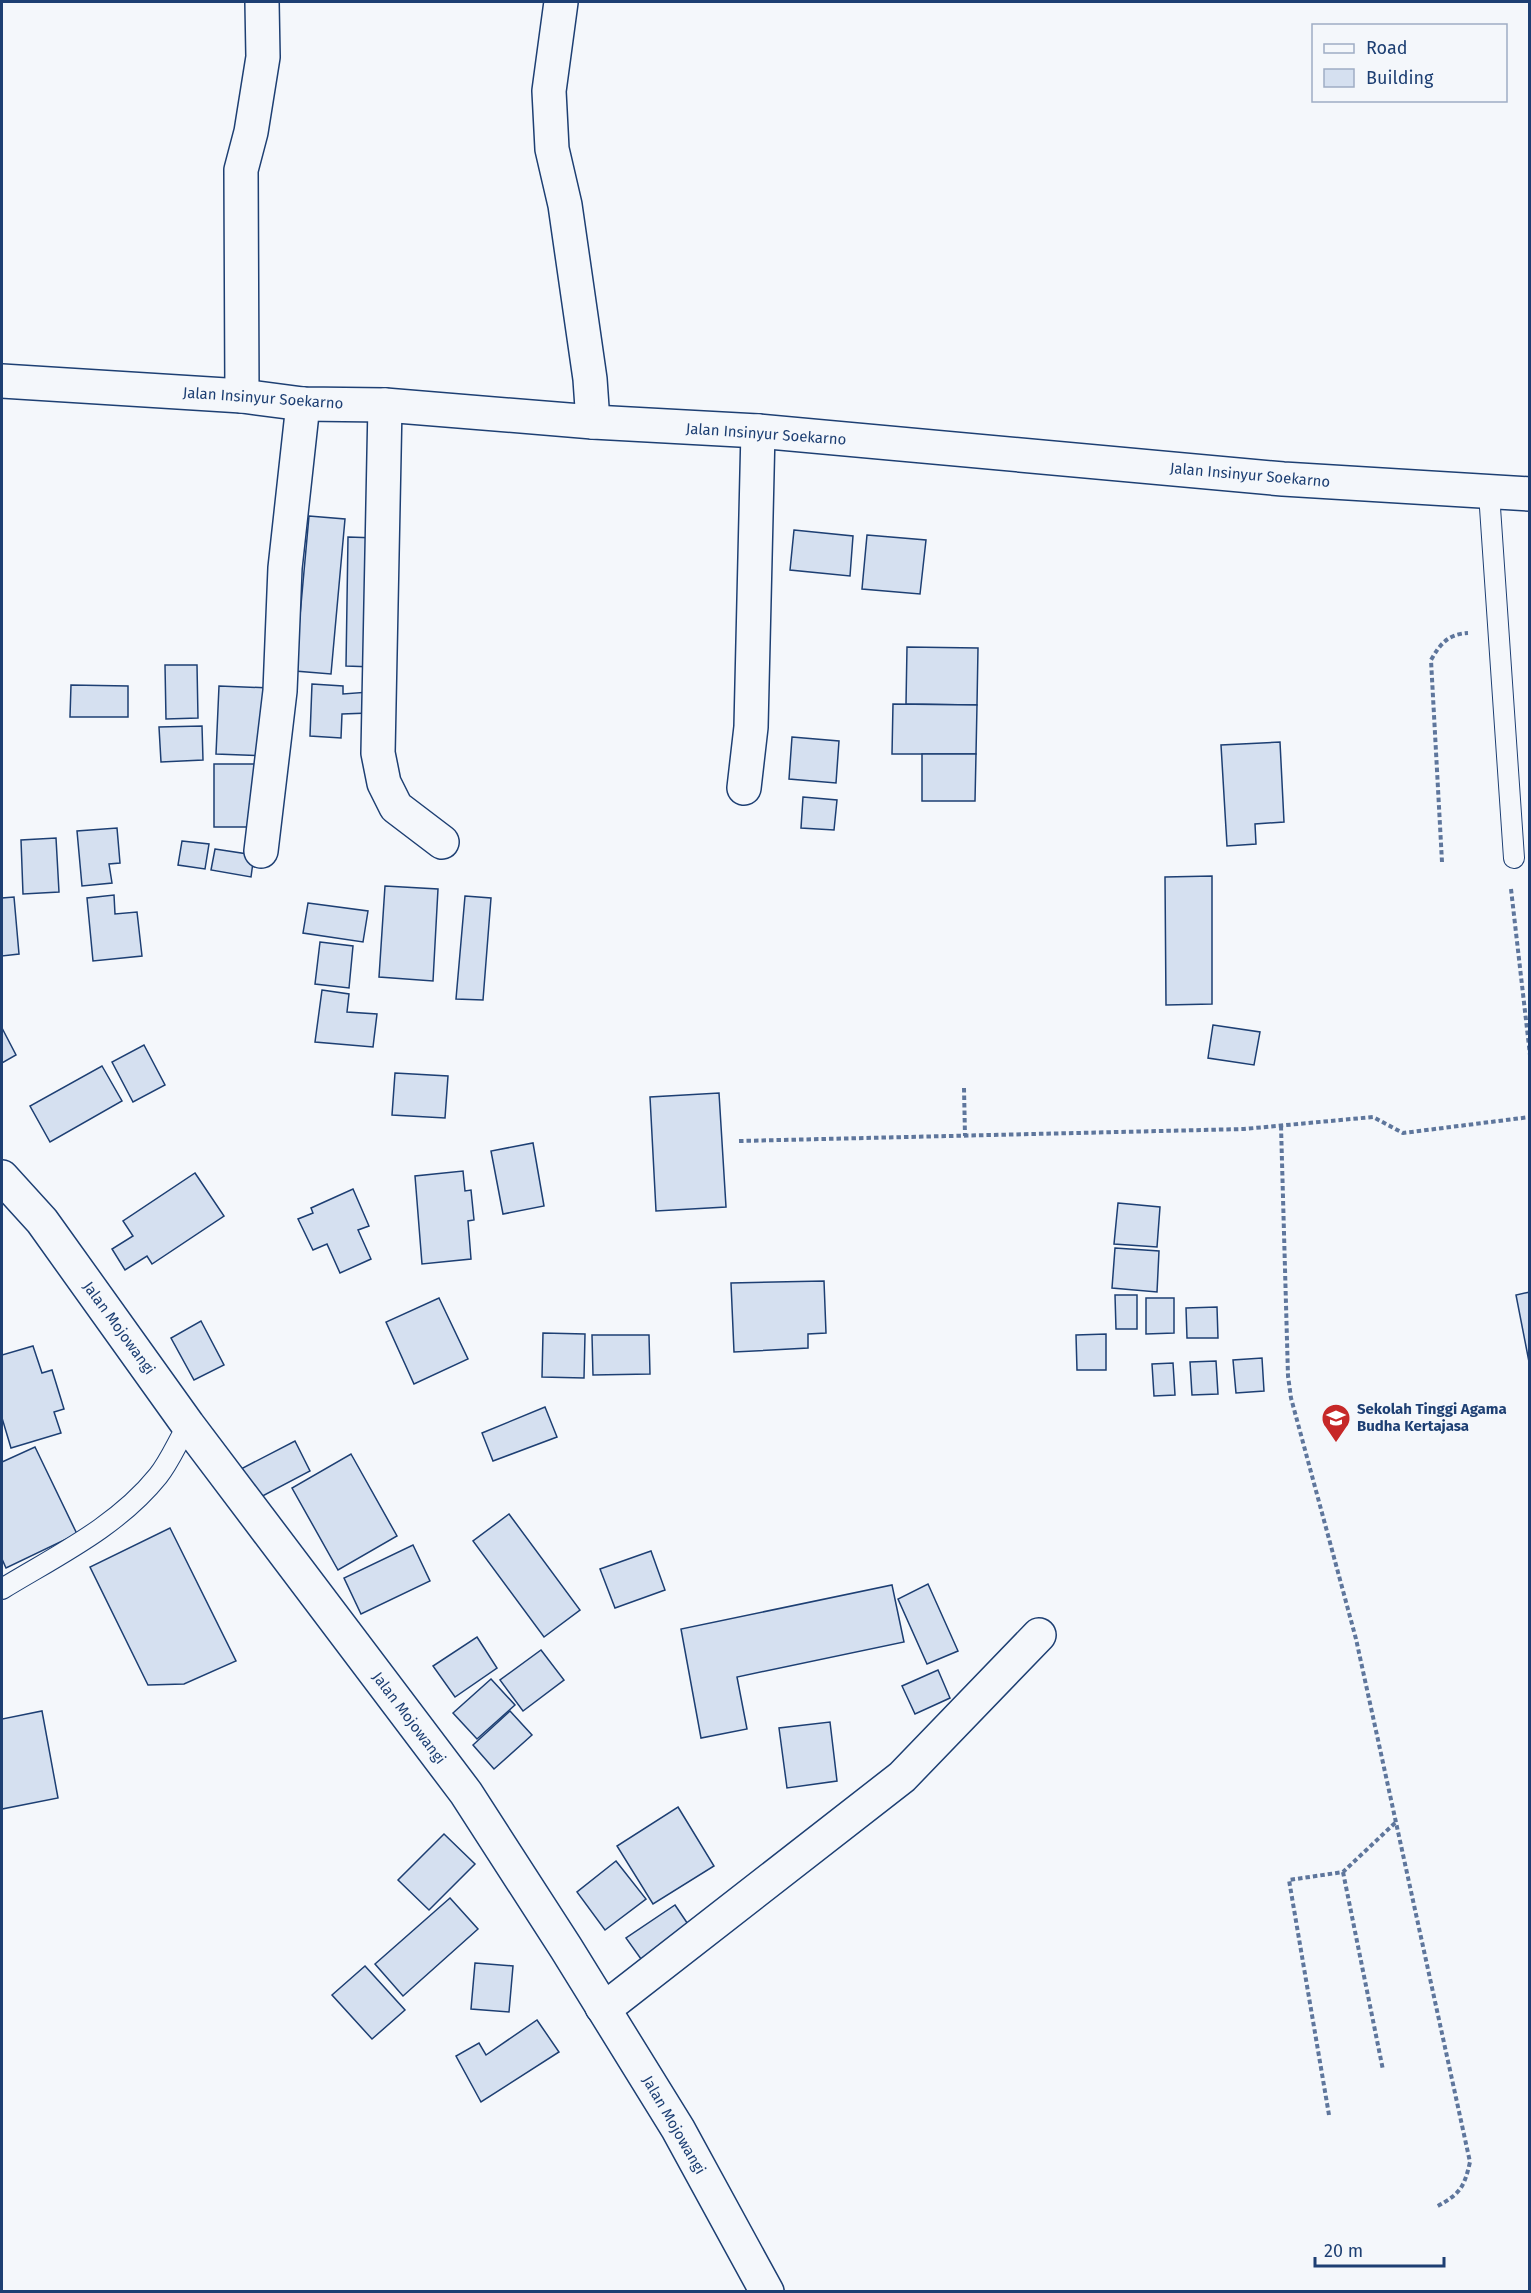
<svg xmlns="http://www.w3.org/2000/svg" width="1531" height="2293" font-family="'Fira Sans',sans-serif">
  <style>
    .building { fill: #d5e0f0; stroke: #1d3f73; stroke-width: 1.5 }
    .lines { fill: none; stroke-linecap: round; stroke-linejoin: round }
    .lane-casing { stroke: #1d3f73; stroke-width: 22 }
    .street-casing { stroke: #1d3f73; stroke-width: 36 }
    .primary-casing { stroke: #1d3f73; stroke-width: 36 }
    .path { stroke: #5e769c; stroke-width: 4; stroke-dasharray: 4.5 3; stroke-linecap: butt }
    .lane { stroke: #f4f7fb; stroke-width: 20 }
    .street { stroke: #f4f7fb; stroke-width: 33 }
    .primary { stroke: #f4f7fb; stroke-width: 33 }
    .labels { text-anchor: middle; stroke-width: 4.5; stroke-linejoin: round; paint-order: stroke }
    .street-label { font-size: 15px; fill: #1d3f73; stroke: #f4f7fb }
    .poi-label { font-size: 15px; font-weight: bold; fill: #1d3f73; stroke: #f4f7fb; text-anchor: start }
  </style>
  <rect width="100%" height="100%" fill="#f4f7fb"/>
  <g class="building">
    <path d="M309 516 345 519 331 674 295 671Z"/>
    <path d="M794 530 853 536 850 576 790 570Z"/>
    <path d="M867 535 926 540 920 594 862 589Z"/>
    <path d="M348 537 377 538 374 667 346 666Z"/>
    <path d="M907 647 978 648 977 705 906 704Z"/>
    <path d="M165 665H197L198 718 166 719Z"/>
    <path d="M312 684 343 686V694L369 692V713L342 714 341 738 310 736Z"/>
    <path d="M71 685 128 686V717H70Z"/>
    <path d="M219 686 270 688 267 756 216 754Z"/>
    <path d="M893 704 977 705 976 754H892Z"/>
    <path d="M202 726 203 760 161 762 159 727Z"/>
    <path d="M792 737 839 741 836 783 789 779Z"/>
    <path d="M1280 742 1284 822 1255 824 1256 844 1227 846 1221 745Z"/>
    <path d="M922 754H976L975 801H922Z"/>
    <rect x="214" y="764" width="41" height="63"/>
    <path d="M803 797 837 800 834 830 801 828Z"/>
    <path d="M117 828 120 863 109 864 112 883 82 886 77 831Z"/>
    <path d="M56 838 59 892 23 894 21 840Z"/>
    <path d="M182 841 209 844 205 869 178 865Z"/>
    <path d="M215 849 254 855 251 877 211 870Z"/>
    <path d="M1212 876V1004L1166 1005 1165 877Z"/>
    <path d="M385 886 438 889 433 981 379 977Z"/>
    <path d="M114 895 115 914 137 912 142 956 93 961 87 898Z"/>
    <path d="M465 896 491 898 483 1000 456 999Z"/>
    <path d="M14 897 19 954 2 956V898Z"/>
    <path d="M308 903 368 911 363 942 303 933Z"/>
    <path d="M320 942 353 946 349 988 315 984Z"/>
    <path d="M322 990 349 994 347 1012 377 1014 373 1047 315 1042Z"/>
    <path d="M1213 1025 1260 1032 1254 1065 1208 1058Z"/>
    <path d="M2 1028 16 1055 2 1063Z"/>
    <path d="M144 1045 165 1085 133 1102 112 1062Z"/>
    <path d="M102 1066 122 1101 50 1142 30 1106Z"/>
    <path d="M395 1073 448 1076 445 1118 392 1115Z"/>
    <path d="M719 1093 726 1207 656 1211 650 1097Z"/>
    <path d="M533 1143 544 1206 503 1214 491 1151Z"/>
    <path d="M463 1171 465 1191 471 1190 474 1220 468 1221 471 1259 422 1264 415 1176Z"/>
    <path d="M195 1173 224 1216 152 1264 147 1256 125 1270 112 1249 133 1236 123 1221Z"/>
    <path d="M353 1189 369 1226 358 1230 371 1259 340 1273 327 1244 313 1250 298 1219 313 1213 311 1208Z"/>
    <path d="M1118 1203 1160 1207 1157 1247 1114 1244Z"/>
    <path d="M1115 1248 1159 1251 1157 1292 1112 1288Z"/>
    <path d="M824 1281 826 1333 808 1334V1348L734 1352 731 1283Z"/>
    <path d="M1530 1292V1367L1516 1295Z"/>
    <path d="M1115 1295H1137V1329H1116Z"/>
    <path d="M439 1298 468 1359 414 1384 386 1322Z"/>
    <path d="M1146 1298H1174V1333L1146 1334Z"/>
    <path d="M1217 1307 1218 1338H1187L1186 1308Z"/>
    <path d="M201 1321 224 1365 194 1380 171 1338Z"/>
    <path d="M543 1333 585 1334 584 1378 542 1377Z"/>
    <path d="M1106 1334V1370H1077L1076 1335Z"/>
    <path d="M592 1335H649L650 1374 593 1375Z"/>
    <path d="M33 1346 42 1373 52 1370 64 1409 54 1412 61 1433 11 1448 2 1418V1355Z"/>
    <path d="M1262 1358 1264 1391 1236 1393 1233 1360Z"/>
    <path d="M1216 1361 1218 1394 1192 1395 1190 1362Z"/>
    <path d="M1173 1363 1175 1395 1154 1396 1152 1364Z"/>
    <path d="M545 1407 557 1437 493 1461 482 1433Z"/>
    <path d="M295 1441 310 1471 255 1500 239 1470Z"/>
    <path d="M35 1447 77 1534 6 1568 2 1559V1462Z"/>
    <path d="M351 1454 397 1536 338 1570 292 1488Z"/>
    <path d="M509 1514 580 1610 544 1637 473 1541Z"/>
    <path d="M170 1528 236 1661 184 1684 148 1685 90 1567Z"/>
    <path d="M413 1545 430 1581 361 1614 344 1578Z"/>
    <path d="M651 1551 665 1590 615 1608 600 1569Z"/>
    <path d="M928 1584 958 1651 927 1664 898 1599Z"/>
    <path d="M892 1585 904 1642 737 1677 747 1729 701 1738 681 1629Z"/>
    <path d="M477 1637 497 1668 455 1697 433 1666Z"/>
    <path d="M541 1650 564 1680 523 1711 500 1680Z"/>
    <path d="M938 1670 950 1698 915 1714 902 1686Z"/>
    <path d="M491 1679 515 1705 477 1739 453 1713Z"/>
    <path d="M42 1711 58 1798 2 1809V1719Z"/>
    <path d="M510 1711 532 1735 494 1769 473 1745Z"/>
    <path d="M830 1722 837 1781 787 1788 779 1728Z"/>
    <path d="M678 1807 714 1866 653 1904 617 1846Z"/>
    <path d="M444 1834 475 1864 429 1910 398 1880Z"/>
    <path d="M616 1861 646 1899 605 1930 577 1892Z"/>
    <path d="M450 1898 478 1929 403 1996 375 1964Z"/>
    <path d="M675 1905 694 1933 646 1966 626 1938Z"/>
    <path d="M475 1963 513 1966 509 2012 471 2009Z"/>
    <path d="M365 1966 405 2010 372 2039 332 1995Z"/>
    <path d="M537 2020 559 2052 481 2102 456 2056 479 2043 486 2055Z"/>
  </g>
  <g class="lines">
    <g class="lane-casing">
      <g id="lane">
        <path d="M1489 493 1514 858"/>
        <path d="M2 1589C56 1556 117 1527 158 1476 170 1461 178 1441 188 1425"/>
      </g>
    </g>
    <g class="street-casing">
      <g id="street">
        <path d="M561 2 549 91 552 149 565 205 590 379 593 422"/>
        <path d="M242 396 241 170 251 132 263 57 262 2"/>
        <path d="M385 405 378 753 384 783 396 807 442 842"/>
        <path d="M744 788 751 727 758 431"/>
        <path d="M261 851 280 691 285 568 303 404"/>
        <path d="M2 1177 42 1221 188 1425 466 1793 566 1948 678 2129 767 2292"/>
        <path d="M602 2007 617 1999 902 1777 1039 1635"/>
      </g>
    </g>
    <g class="primary-casing">
      <path id="primary" d="M2 381 242 396 303 404 385 405 593 422 758 431 1283 479 1530 494"/>
    </g>
    <g class="path">
      <path d="M1442 862 1431 660C1440 644 1448 634 1468 633"/>
      <path d="M1511 889 1530 1055"/>
      <path d="M964 1088 965 1136"/>
      <path d="M1281 1126 1288 1376 1291 1398 1356 1639 1470 2162C1464 2188 1460 2194 1436 2207"/>
      <path d="M739 1141 1244 1129 1373 1117 1403 1133 1530 1117"/>
      <path d="M1343 1872 1383 2070"/>
      <path d="M1329 2115 1289 1880 1343 1872 1396 1822"/>
    </g>
    <use href="#lane" class="lane"/>
    <use href="#street" class="street"/>
    <use href="#primary" class="primary"/>
  </g>
  <defs>
    <g id="university-pin" transform="scale(1.5)"><path d="M0 17L-7.5 6A9.5 9.5 0 1 1 7.5 6Z" fill="#c62828" stroke="#f4f7fb"/><path d="M0-5L7-2L0 1L-7-2ZM-4 1L0 2.5L4 1V4Q0 6-4 4Z" fill="#fff"/></g>
  </defs>
  <g fill-rule="evenodd">
    <use href="#university-pin" x="1336" y="1418"/>
  </g>
  <g class="labels">
    <g class="street-label">
      <text transform="translate(263 398) rotate(4)" y="5">Jalan Insinyur Soekarno</text>
      <text transform="translate(766 434) rotate(4)" y="5">Jalan Insinyur Soekarno</text>
      <text transform="translate(1250 475) rotate(5)" y="5">Jalan Insinyur Soekarno</text>
      <text transform="translate(119 1328) rotate(54)" y="5">Jalan Mojowangi</text>
      <text transform="translate(409 1718) rotate(53)" y="5">Jalan Mojowangi</text>
      <text transform="translate(674 2125) rotate(60)" y="5">Jalan Mojowangi</text>
    </g>
    <g class="poi-label">
      <text x="1357" y="1414">Sekolah Tinggi Agama<tspan x="1357" dy="17">Budha Kertajasa</tspan></text>
    </g>
  </g>
  <rect width="1531" height="2293" fill="none" stroke="#1d3f73" stroke-width="6"/>
  <rect x="1312" y="24" width="195" height="78" fill="#f4f7fb" stroke="#9eadc5" stroke-width="1.5"/>
  <rect x="1324" y="44" width="30" height="9" fill="#f4f7fb" stroke="#9eadc5" stroke-width="1.5"/>
  <text x="1366" y="54" font-size="18" fill="#1d3f73">Road</text>
  <rect x="1324" y="69" width="30" height="18" fill="#d5e0f0" stroke="#9eadc5" stroke-width="1.5"/>
  <text x="1366" y="84" font-size="18" fill="#1d3f73">Building</text>
  <path d="M1315 2257v9h129v-9" fill="none" stroke="#1d3f73" stroke-width="3"/>
  <text x="1324" y="2257" font-size="18" fill="#1d3f73" stroke="#f4f7fb" stroke-width="4.5" paint-order="stroke">20 m</text>
</svg>
